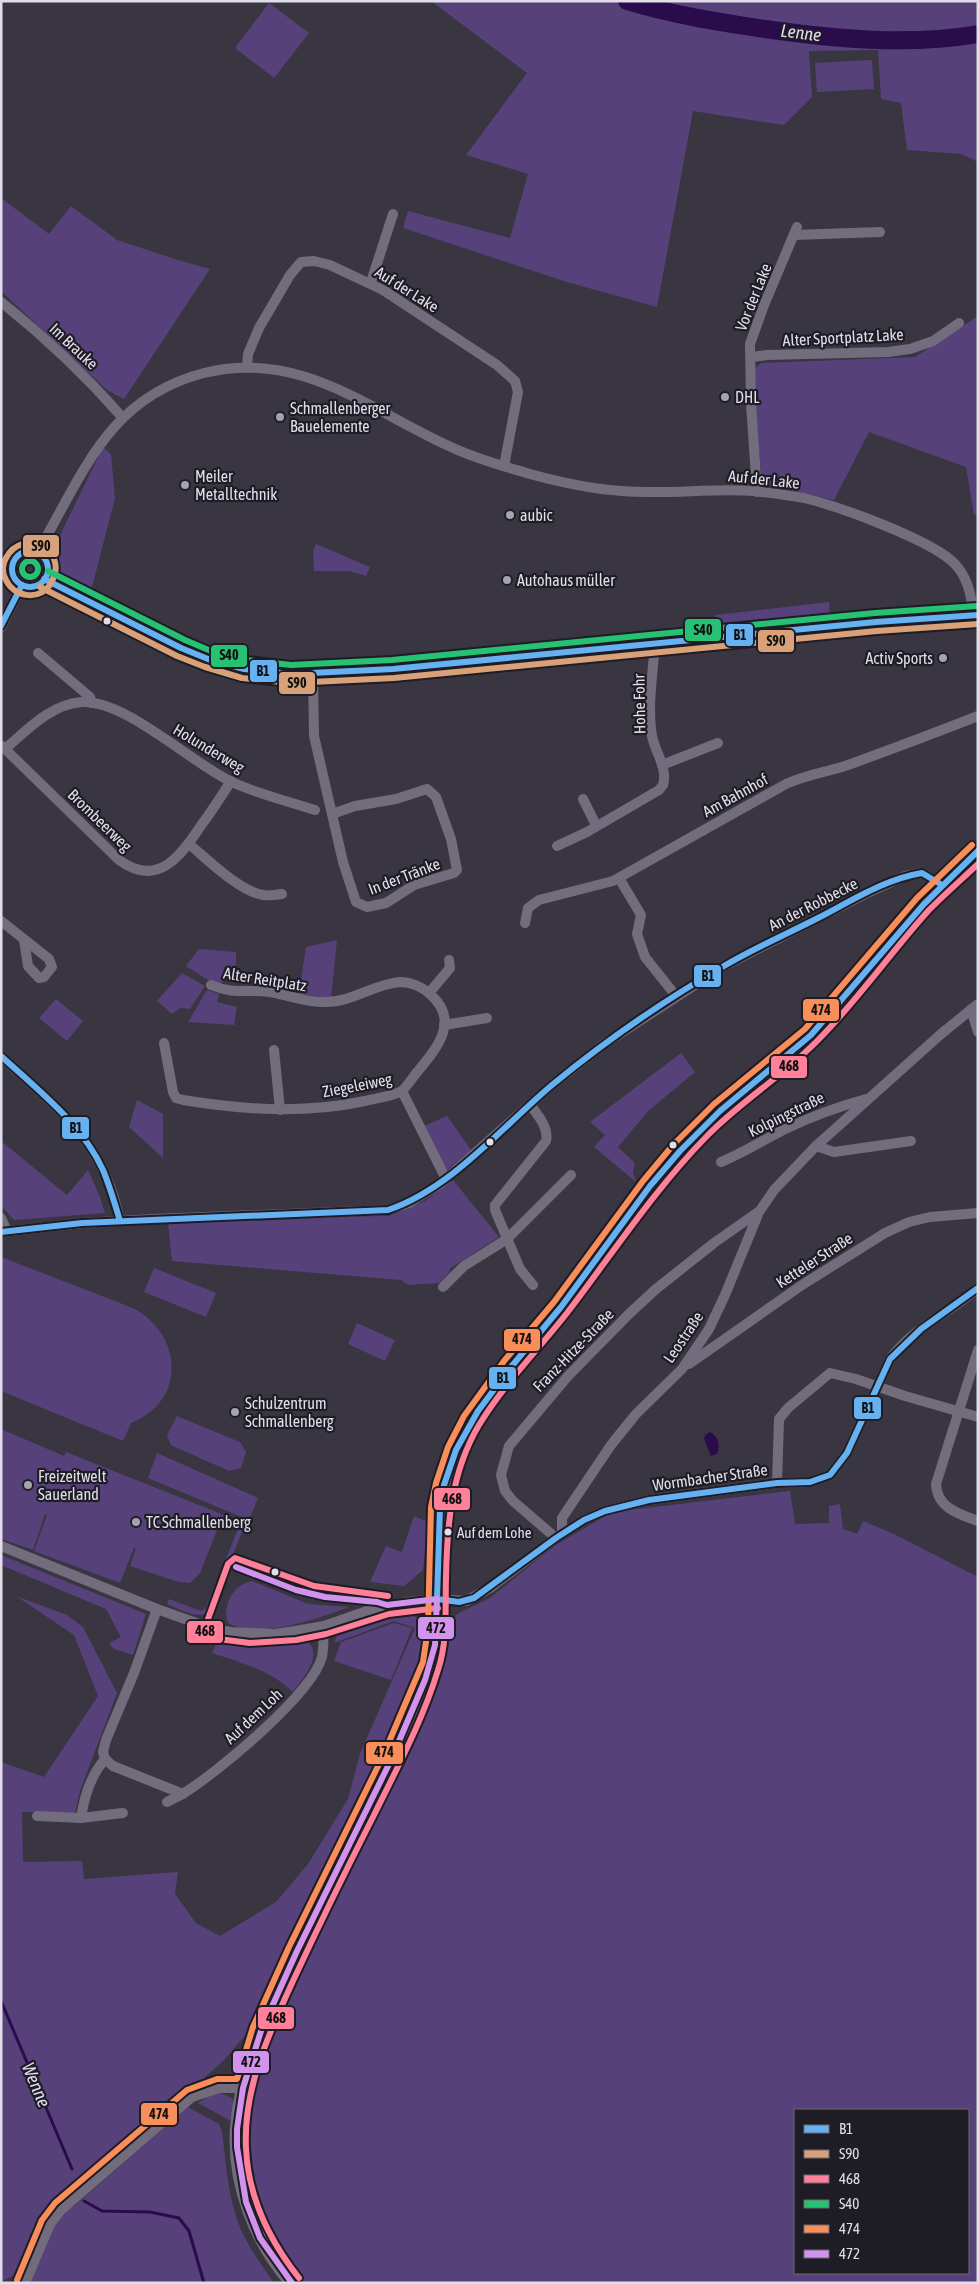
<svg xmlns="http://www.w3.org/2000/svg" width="979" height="2284" font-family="'Asap Condensed',sans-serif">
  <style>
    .green { fill: #57417b; fill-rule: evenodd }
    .water { fill: #2a0b4b }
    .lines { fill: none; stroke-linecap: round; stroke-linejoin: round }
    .stream { stroke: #2a0b4b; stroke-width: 3 }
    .river { stroke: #2a0b4b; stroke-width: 18 }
    .minor { stroke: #726c7d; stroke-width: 10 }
    .tertiary { stroke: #726c7d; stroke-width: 14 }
    .primary { stroke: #746d81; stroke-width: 16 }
    .bus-1-casing { stroke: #1e1c24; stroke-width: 10 }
    .bus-2-casing { stroke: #1e1c24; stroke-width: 10 }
    .bus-3-casing { stroke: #1e1c24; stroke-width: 10 }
    .bus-4-casing { stroke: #1e1c24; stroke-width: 10 }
    .bus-5-casing { stroke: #1e1c24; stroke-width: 10 }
    .bus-6-casing { stroke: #1e1c24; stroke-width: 10 }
    .bus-1 { stroke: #66b1f2; stroke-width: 6 }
    .bus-2 { stroke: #d9a179; stroke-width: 6 }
    .bus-3 { stroke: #ff8098; stroke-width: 6 }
    .bus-4 { stroke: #26c172; stroke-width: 6 }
    .bus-5 { stroke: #fa8e5a; stroke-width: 6 }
    .bus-6 { stroke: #d193ec; stroke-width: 6 }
    .poi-dot { fill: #a6a3af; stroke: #1e1c24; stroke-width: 2 }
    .bus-dot { fill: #e1deea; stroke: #1e1c24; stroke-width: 2 }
    .labels { text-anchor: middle; stroke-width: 4.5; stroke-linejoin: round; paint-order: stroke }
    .bus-label { font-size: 15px; fill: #e1deea; stroke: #1e1c24; text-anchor: start }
    .street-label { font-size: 16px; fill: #e1deea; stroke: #1e1c24 }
    .poi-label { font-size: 16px; fill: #e1deea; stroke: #1e1c24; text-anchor: start }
    .water-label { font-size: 18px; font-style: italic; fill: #e1dbef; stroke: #1e1c24 }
    .line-badge { stroke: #1e1c24; stroke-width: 2 }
    .pale-badge-label { font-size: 14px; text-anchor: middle; font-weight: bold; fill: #111 }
  </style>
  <rect width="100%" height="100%" fill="#393641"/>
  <g class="green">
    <path d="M431 1H978V162L961 154 907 150 901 103 881 99 878 50 809 51 812 97 784 125 693 111 657 307 567 282 403 228 408 211 510 238 528 174 466 155 527 73Z"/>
    <path d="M269 3 309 33 274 78 235 48Z"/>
    <path d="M872 60 874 89 817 92 815 63Z"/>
    <path d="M1 198 49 234 71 206 117 240 178 260 210 269 124 399 107 390 1 291Z"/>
    <path d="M978 316V515H974L966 467 869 432 834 500 762 483 755 405V368L761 363 915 357Z"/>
    <path d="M103 447 111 454 115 498 90 595 65 582 51 554Z"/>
    <path d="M316 544 370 567 366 576 349 571H314L313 551Z"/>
    <path d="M829 602 830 617 716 629 715 615Z"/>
    <path d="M337 940 331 998 299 994 306 947Z"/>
    <path d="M199 949 236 952V968L224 967 222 983 208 980 186 966Z"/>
    <path d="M182 973 205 986 190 1009 180 1008 172 1014 157 1001Z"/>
    <path d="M207 990 219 994 217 1002 237 1007 234 1025 188 1022Z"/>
    <path d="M56 999 83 1021 67 1041 39 1018Z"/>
    <path d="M681 1053 695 1072 648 1111 618 1147 635 1163 633 1173 636 1182 594 1147 605 1135 590 1122Z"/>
    <path d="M137 1100 163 1114V1158L129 1127Z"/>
    <path d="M447 1116 471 1150 447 1170 424 1126Z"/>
    <path d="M1 1141 67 1195 88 1170 100 1197 105 1213 14 1220 1 1206Z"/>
    <path d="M453 1180 499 1237 449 1269 450 1272 439 1283 408 1285 401 1280 172 1261 168 1223 302 1217 389 1216 425 1201Z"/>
    <path d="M1 1257 133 1308C183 1335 187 1400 131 1423L123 1441 1 1391Z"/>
    <path d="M154 1268 216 1293 206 1317 144 1292Z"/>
    <path d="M357 1323 395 1340 385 1361 348 1344Z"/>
    <path d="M177 1416 240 1442 246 1452 241 1468 229 1471 171 1445 167 1435Z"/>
    <path d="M1 1429 64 1456 66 1452 214 1511 245 1525 210 1611C198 1621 180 1609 167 1604L169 1599 201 1611 206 1608 238 1529 220 1522 200 1573 190 1583 179 1582 130 1566 136 1549 134 1548 120 1583 34 1551 47 1515 45 1514 33 1550 1 1539Z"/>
    <path d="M157 1453 258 1498 249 1520 148 1478Z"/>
    <path d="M790 1491 795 1524 829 1523V1506L840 1504 843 1529 857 1534 863 1521 892 1533 978 1577V2283H303L284 2263 261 2222 248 2178 244 2141 247 2114 254 2079 294 1970 400 1718 247 2033 225 2059 68 2202 73 2207 188 2107 219 2124 222 2131C226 2164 228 2199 241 2230 250 2249 262 2266 274 2283H19L18 2273 1 2282V1762L44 1777 98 1696 74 1635 16 1596 67 1615 83 1627 117 1693 80 1791 75 1813 22 1812 23 1862 82 1861 84 1879 178 1872 175 1894 196 1923 220 1936 276 1902 308 1864 348 1799 360 1754 415 1628 394 1621 334 1643 339 1630C360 1622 398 1600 419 1620 424 1625 425 1635 426 1642L446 1645 451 1622 457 1614 490 1598 556 1545 612 1512ZM795 2110H968V2273H795Z"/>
    <path d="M414 1516 428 1522 423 1570 404 1586 370 1582 386 1546 402 1552Z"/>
    <path d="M1 1555 146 1614 133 1655 114 1649 109 1643 121 1637 106 1609 1 1565Z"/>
    <path d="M252 1581 308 1604 349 1607C316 1619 261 1640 228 1623 222 1605 233 1585 252 1581Z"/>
    <path d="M394 1623 412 1628 391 1680 334 1661 341 1642Z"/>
    <path d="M305 1640C326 1653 302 1679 293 1692 270 1670 242 1663 212 1653L217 1642 275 1643Z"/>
    <path d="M220 2093 232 2098 234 2103 231 2121 198 2103 211 2095Z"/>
  </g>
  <path class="water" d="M710 1432C719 1437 720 1445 717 1454L711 1456 704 1439 705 1435Z"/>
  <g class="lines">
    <g class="stream">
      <path d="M1 2001 72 2169"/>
      <path d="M84 2201 102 2211 150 2212 179 2218 189 2231 204 2283"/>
    </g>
    <path class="river" d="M627 1C672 15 719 22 765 29 836 39 907 46 978 34"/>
    <g class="minor">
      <path d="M794 235 880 232"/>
      <path d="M371 282 393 214"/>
      <path d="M1 302C45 337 85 375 122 417"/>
      <path d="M752 357 767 355 888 352 910 349 933 341 959 323"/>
      <path d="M247 367 248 354 259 328 290 275 301 262 314 261 330 265 383 290 497 365 515 381 518 392 504 466"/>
      <path d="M757 492 751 404 750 344 764 305 797 227"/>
      <path d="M37 553C83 475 107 398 204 373 300 349 369 410 451 447 476 459 503 466 530 474 559 482 591 489 622 491 666 495 710 488 754 491 771 493 788 495 804 498 838 506 932 540 955 564 968 578 972 596 973 615"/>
      <path d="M1 627 22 585"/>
      <path d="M38 653 90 697 92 703"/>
      <path d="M313 674 314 736 343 862 356 902 367 907 386 903 414 885 454 873 457 870 451 839 436 797 427 789 396 799 355 806 332 814"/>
      <path d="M2 746 119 860C157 888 180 857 200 827 211 812 221 797 231 781"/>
      <path d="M5 749C27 730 51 704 82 702 126 700 191 763 232 782 258 794 287 801 315 810"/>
      <path d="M662 765 718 743"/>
      <path d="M583 799 596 825"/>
      <path d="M189 844C207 859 239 891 263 895 269 896 276 895 282 894"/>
      <path d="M557 846 587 832 659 790 663 785C668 768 655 752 652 736 647 706 653 673 655 643"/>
      <path d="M619 878 641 915 637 934 645 957 676 996"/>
      <path d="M1 921 49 959 52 967 44 977 39 978 28 966 24 940"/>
      <path d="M525 923 528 908 539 900 613 881 786 784C806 775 827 772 848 765 892 749 935 733 978 716"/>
      <path d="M211 985C235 995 247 989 270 992 289 995 307 1003 326 1002 352 1002 374 984 400 982 411 982 423 987 431 995 460 1021 437 1048 418 1071 413 1077 408 1085 402 1091"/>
      <path d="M429 993 450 968 449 960"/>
      <path d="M971 1009 978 1032"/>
      <path d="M444 1025 487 1018"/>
      <path d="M164 1043 173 1092 176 1098 183 1100C244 1110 304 1114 365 1101 377 1098 390 1097 402 1091L446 1179"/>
      <path d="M274 1050 280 1110"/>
      <path d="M1 1056C58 1109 103 1140 120 1221"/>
      <path d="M531 1106C538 1115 549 1128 546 1141L495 1205V1210L520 1269 533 1285"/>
      <path d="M816 1146 834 1152 911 1141"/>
      <path d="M721 1162C743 1153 762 1141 783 1130 810 1117 837 1107 866 1099"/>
      <path d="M1 1218 7 1231"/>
      <path d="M1 1232 82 1223 154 1219 388 1210 409 1203 440 1184 552 1085 604 1044 724 966 865 894 905 876 922 873 942 885"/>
      <path d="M443 1287 464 1266 507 1239 571 1175"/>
      <path d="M978 1350 936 1484C937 1508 959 1514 978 1521"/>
      <path d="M689 1364 802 1285 885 1233 909 1222 930 1217 978 1213"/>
      <path d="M777 1483 779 1419 788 1408 830 1373 856 1379 905 1396 978 1417"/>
      <path d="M562 1534V1518L611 1445 636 1414 682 1369 709 1329 725 1295 759 1212 774 1190 816 1146 941 1034 978 1004"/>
      <path d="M556 1538 513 1501 505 1491 501 1475 509 1446 568 1376 630 1313 656 1289 714 1243 758 1212"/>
      <path d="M1 1546 157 1609 213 1629 231 1632 275 1634 295 1631 324 1626 370 1610 408 1602 437 1599 466 1601 490 1588 556 1538 584 1520 605 1511 649 1500 777 1483 810 1482 830 1475 847 1453 890 1359C915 1326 948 1314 978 1288"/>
      <path d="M105 1759 113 1766 183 1794"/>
      <path d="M167 1802C172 1799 178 1797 184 1793 218 1772 312 1694 322 1657 324 1647 323 1636 324 1626"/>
      <path d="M37 1816 81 1818 123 1813"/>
      <path d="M81 1818C84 1797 91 1775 105 1759L103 1752 106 1740 134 1673 157 1609"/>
      <path d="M25 2283 50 2224 61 2210 192 2097 219 2088H243"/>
    </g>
    <path class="tertiary" d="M292 2283C255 2241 233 2183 237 2127 241 2075 262 2028 283 1982 311 1920 342 1859 372 1799 393 1756 415 1712 430 1667 437 1644 437 1623 437 1600 437 1538 438 1474 472 1420 498 1379 532 1344 561 1306 608 1246 649 1181 703 1127 737 1093 780 1068 813 1033 852 993 885 946 923 904 940 886 960 869 978 851"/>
    <g class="primary">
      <circle cx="30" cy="569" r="18"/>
      <path d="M44 579 181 648 208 659 244 669 291 674 393 669 876 622 978 615"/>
    </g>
    <g class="bus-1-casing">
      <g id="bus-1">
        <circle cx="30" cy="569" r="18"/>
        <path d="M44 579 181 648 208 659 244 669 291 674 393 669 876 622 978 615"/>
        <path d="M1 626 22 585"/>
        <path d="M1 1056C38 1090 82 1124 103 1170 110 1187 115 1204 120 1221"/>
        <path d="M1 1232 82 1223 388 1210C451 1189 502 1127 552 1085 604 1042 665 1000 724 966 754 948 787 934 818 918 851 901 885 879 922 873L942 885"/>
        <path d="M437 1599 440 1508 444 1485 456 1450 478 1411 511 1367 561 1307 650 1186 680 1151 720 1111 811 1035 924 904 978 851"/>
        <path d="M437 1599 459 1602 474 1598 556 1538 584 1520 605 1511 649 1500 777 1483 810 1482 830 1475 847 1453 890 1359 921 1329 978 1288"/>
      </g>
    </g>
    <g class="bus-2-casing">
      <g id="bus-2">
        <path d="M50 585C38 601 14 597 6 580 2 573 2 565 6 558 22 527 69 549 52 581"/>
        <path d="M40 587 177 656 205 667 242 678 291 683 394 678 877 631 978 624"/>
      </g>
    </g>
    <g class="bus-3-casing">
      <g id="bus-3">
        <path d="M388 1596 314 1586 235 1558 228 1564 204 1630 211 1638 250 1643 296 1640 326 1634 389 1614 438 1608"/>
        <path d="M299 2278C269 2240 248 2197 246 2148 243 2089 269 2033 293 1981 319 1925 346 1870 374 1815 397 1768 423 1720 438 1670 448 1640 445 1609 446 1578 447 1525 451 1472 479 1425 504 1384 538 1350 567 1313 613 1253 654 1190 707 1136 742 1100 786 1074 821 1037 860 997 892 951 929 910 945 894 962 879 978 864"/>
      </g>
    </g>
    <g class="bus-4-casing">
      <g id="bus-4">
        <circle cx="30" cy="569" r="8"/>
        <path d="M48 571 185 640 211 651 246 660 291 665 392 660 875 613 977 606"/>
      </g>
    </g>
    <g class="bus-5-casing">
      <path id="bus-5" d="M17 2280 42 2220 55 2203 187 2090 217 2079H237L253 2027 289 1947 383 1756 423 1662 428 1628 431 1507 436 1483 448 1447 464 1416 504 1361 554 1302 643 1181 673 1145 714 1104 805 1029 917 898 972 845"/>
    </g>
    <g class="bus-6-casing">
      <path id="bus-6" d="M236 1567 296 1590 325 1597 377 1602 387 1605 437 1599 435 1645 425 1680 391 1760 297 1951 261 2031 243 2088 237 2129V2147L246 2202 260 2238 292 2283"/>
    </g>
    <use href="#bus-1" class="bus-1"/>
    <use href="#bus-2" class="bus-2"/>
    <use href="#bus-3" class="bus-3"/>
    <use href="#bus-4" class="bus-4"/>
    <use href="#bus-5" class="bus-5"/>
    <use href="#bus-6" class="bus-6"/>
  </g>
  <g class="poi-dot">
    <circle cx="725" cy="397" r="5"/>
    <circle cx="280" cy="417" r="5"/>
    <circle cx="185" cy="485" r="5"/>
    <circle cx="510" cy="515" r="5"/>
    <circle cx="507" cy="580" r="5"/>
    <circle cx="943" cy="658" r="5"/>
    <circle cx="235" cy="1412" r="5"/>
    <circle cx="28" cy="1485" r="5"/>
    <circle cx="136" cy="1522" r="5"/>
  </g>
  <g class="bus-dot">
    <circle cx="107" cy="621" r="4.5"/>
    <circle cx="490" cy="1142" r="4.5"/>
    <circle cx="673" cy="1145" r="4.5"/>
    <circle cx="448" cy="1532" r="4.5"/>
    <circle cx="275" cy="1572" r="4.5"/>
  </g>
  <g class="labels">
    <g class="bus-label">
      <text x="457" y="1538">Auf dem Lohe</text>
    </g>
    <g class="street-label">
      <text transform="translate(407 289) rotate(32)" y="6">Auf der Lake</text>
      <text transform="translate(753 297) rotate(-68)" y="6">Vor der Lake</text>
      <text transform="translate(843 337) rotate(-3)" y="6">Alter Sportplatz Lake</text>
      <text transform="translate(74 346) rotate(43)" y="6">Im Brauke</text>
      <text transform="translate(764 479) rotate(6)" y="6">Auf der Lake</text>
      <text transform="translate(639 704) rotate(-91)" y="6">Hohe Fohr</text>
      <text transform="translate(209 748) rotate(31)" y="6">Holunderweg</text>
      <text transform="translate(735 795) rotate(-29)" y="6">Am Bahnhof</text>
      <text transform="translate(100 820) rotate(44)" y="6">Brombeerweg</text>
      <text transform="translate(404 876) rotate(-21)" y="6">In der Tränke</text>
      <text transform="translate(813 904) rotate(-27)" y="6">An der Robbecke</text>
      <text transform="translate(265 979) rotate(9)" y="6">Alter Reitplatz</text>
      <text transform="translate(357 1085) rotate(-11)" y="6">Ziegeleiweg</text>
      <text transform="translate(786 1114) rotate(-26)" y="6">Kolpingstraße</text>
      <text transform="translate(814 1260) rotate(-33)" y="6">Ketteler Straße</text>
      <text transform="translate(683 1337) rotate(-56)" y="6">Leostraße</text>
      <text transform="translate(573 1350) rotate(-46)" y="6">Franz-Hitze-Straße</text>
      <text transform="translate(710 1477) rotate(-8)" y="6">Wormbacher Straße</text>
      <text transform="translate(253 1716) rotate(-43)" y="6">Auf dem Loh</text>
    </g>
    <g class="poi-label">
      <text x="735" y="403">DHL</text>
      <text x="290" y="414">Schmallenberger<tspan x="290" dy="18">Bauelemente</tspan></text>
      <text x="195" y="482">Meiler<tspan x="195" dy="18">Metalltechnik</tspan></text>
      <text x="520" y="521">aubic</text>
      <text x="517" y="586">Autohaus müller</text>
      <text x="933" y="664" text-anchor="end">Activ Sports</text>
      <text x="245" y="1409">Schulzentrum<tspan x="245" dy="18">Schmallenberg</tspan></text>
      <text x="38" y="1482">Freizeitwelt<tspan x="38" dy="18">Sauerland</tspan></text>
      <text x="146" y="1528">TC Schmallenberg</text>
    </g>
    <g class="water-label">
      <text transform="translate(801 33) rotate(7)" y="6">Lenne</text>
      <text transform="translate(36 2085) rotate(67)" y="6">Wenne</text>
    </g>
  </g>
  <g class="line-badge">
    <rect x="22" y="534" width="38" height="24" rx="5" fill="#d9a179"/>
    <rect x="684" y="618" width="38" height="24" rx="5" fill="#26c172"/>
    <rect x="725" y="623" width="29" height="24" rx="5" fill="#66b1f2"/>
    <rect x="757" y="629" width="38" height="24" rx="5" fill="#d9a179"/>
    <rect x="210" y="644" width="38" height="24" rx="5" fill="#26c172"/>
    <rect x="249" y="659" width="29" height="24" rx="5" fill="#66b1f2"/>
    <rect x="278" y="671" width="38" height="24" rx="5" fill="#d9a179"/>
    <rect x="693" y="964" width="29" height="24" rx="5" fill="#66b1f2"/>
    <rect x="802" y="998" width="38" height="24" rx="5" fill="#fa8e5a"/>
    <rect x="770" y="1055" width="38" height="24" rx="5" fill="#ff8098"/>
    <rect x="61" y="1116" width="29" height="24" rx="5" fill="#66b1f2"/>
    <rect x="503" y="1328" width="38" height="24" rx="5" fill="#fa8e5a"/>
    <rect x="488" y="1366" width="29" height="24" rx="5" fill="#66b1f2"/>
    <rect x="853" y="1396" width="29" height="24" rx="5" fill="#66b1f2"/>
    <rect x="433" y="1487" width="38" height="24" rx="5" fill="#ff8098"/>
    <rect x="417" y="1616" width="38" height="24" rx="5" fill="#d193ec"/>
    <rect x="186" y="1620" width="38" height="24" rx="5" fill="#ff8098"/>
    <rect x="365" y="1741" width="39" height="24" rx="5" fill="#fa8e5a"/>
    <rect x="257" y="2006" width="38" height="24" rx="5" fill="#ff8098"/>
    <rect x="232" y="2050" width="38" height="24" rx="5" fill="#d193ec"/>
    <rect x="140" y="2102" width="38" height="24" rx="5" fill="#fa8e5a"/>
  </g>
  <g class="pale-badge-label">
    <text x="41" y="551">S90</text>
    <text x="703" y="635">S40</text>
    <text x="740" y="640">B1</text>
    <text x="776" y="646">S90</text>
    <text x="229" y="660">S40</text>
    <text x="263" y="676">B1</text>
    <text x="297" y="688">S90</text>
    <text x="708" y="981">B1</text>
    <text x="821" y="1015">474</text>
    <text x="789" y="1071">468</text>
    <text x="76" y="1133">B1</text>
    <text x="522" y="1344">474</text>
    <text x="503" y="1383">B1</text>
    <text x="868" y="1413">B1</text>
    <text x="452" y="1504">468</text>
    <text x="436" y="1633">472</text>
    <text x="205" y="1636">468</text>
    <text x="384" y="1757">474</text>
    <text x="276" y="2023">468</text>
    <text x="251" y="2067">472</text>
    <text x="159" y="2119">474</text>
  </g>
  <rect width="979" height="2284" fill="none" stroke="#e1deea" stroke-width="5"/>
  <rect x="794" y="2109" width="175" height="165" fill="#1e1c24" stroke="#6c6a73"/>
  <rect x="804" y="2125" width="25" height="8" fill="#66b1f2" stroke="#6c6a73"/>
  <text x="839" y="2134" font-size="15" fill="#e1deea">B1</text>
  <rect x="804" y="2150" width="25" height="8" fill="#d9a179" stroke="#6c6a73"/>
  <text x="839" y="2159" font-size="15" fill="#e1deea">S90</text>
  <rect x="804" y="2175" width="25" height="8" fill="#ff8098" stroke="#6c6a73"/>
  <text x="839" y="2184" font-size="15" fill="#e1deea">468</text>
  <rect x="804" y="2200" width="25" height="8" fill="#26c172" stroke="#6c6a73"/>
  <text x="839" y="2209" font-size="15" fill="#e1deea">S40</text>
  <rect x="804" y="2225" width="25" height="8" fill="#fa8e5a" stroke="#6c6a73"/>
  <text x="839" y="2234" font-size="15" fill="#e1deea">474</text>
  <rect x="804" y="2250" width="25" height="8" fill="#d193ec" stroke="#6c6a73"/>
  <text x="839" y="2259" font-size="15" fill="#e1deea">472</text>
</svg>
